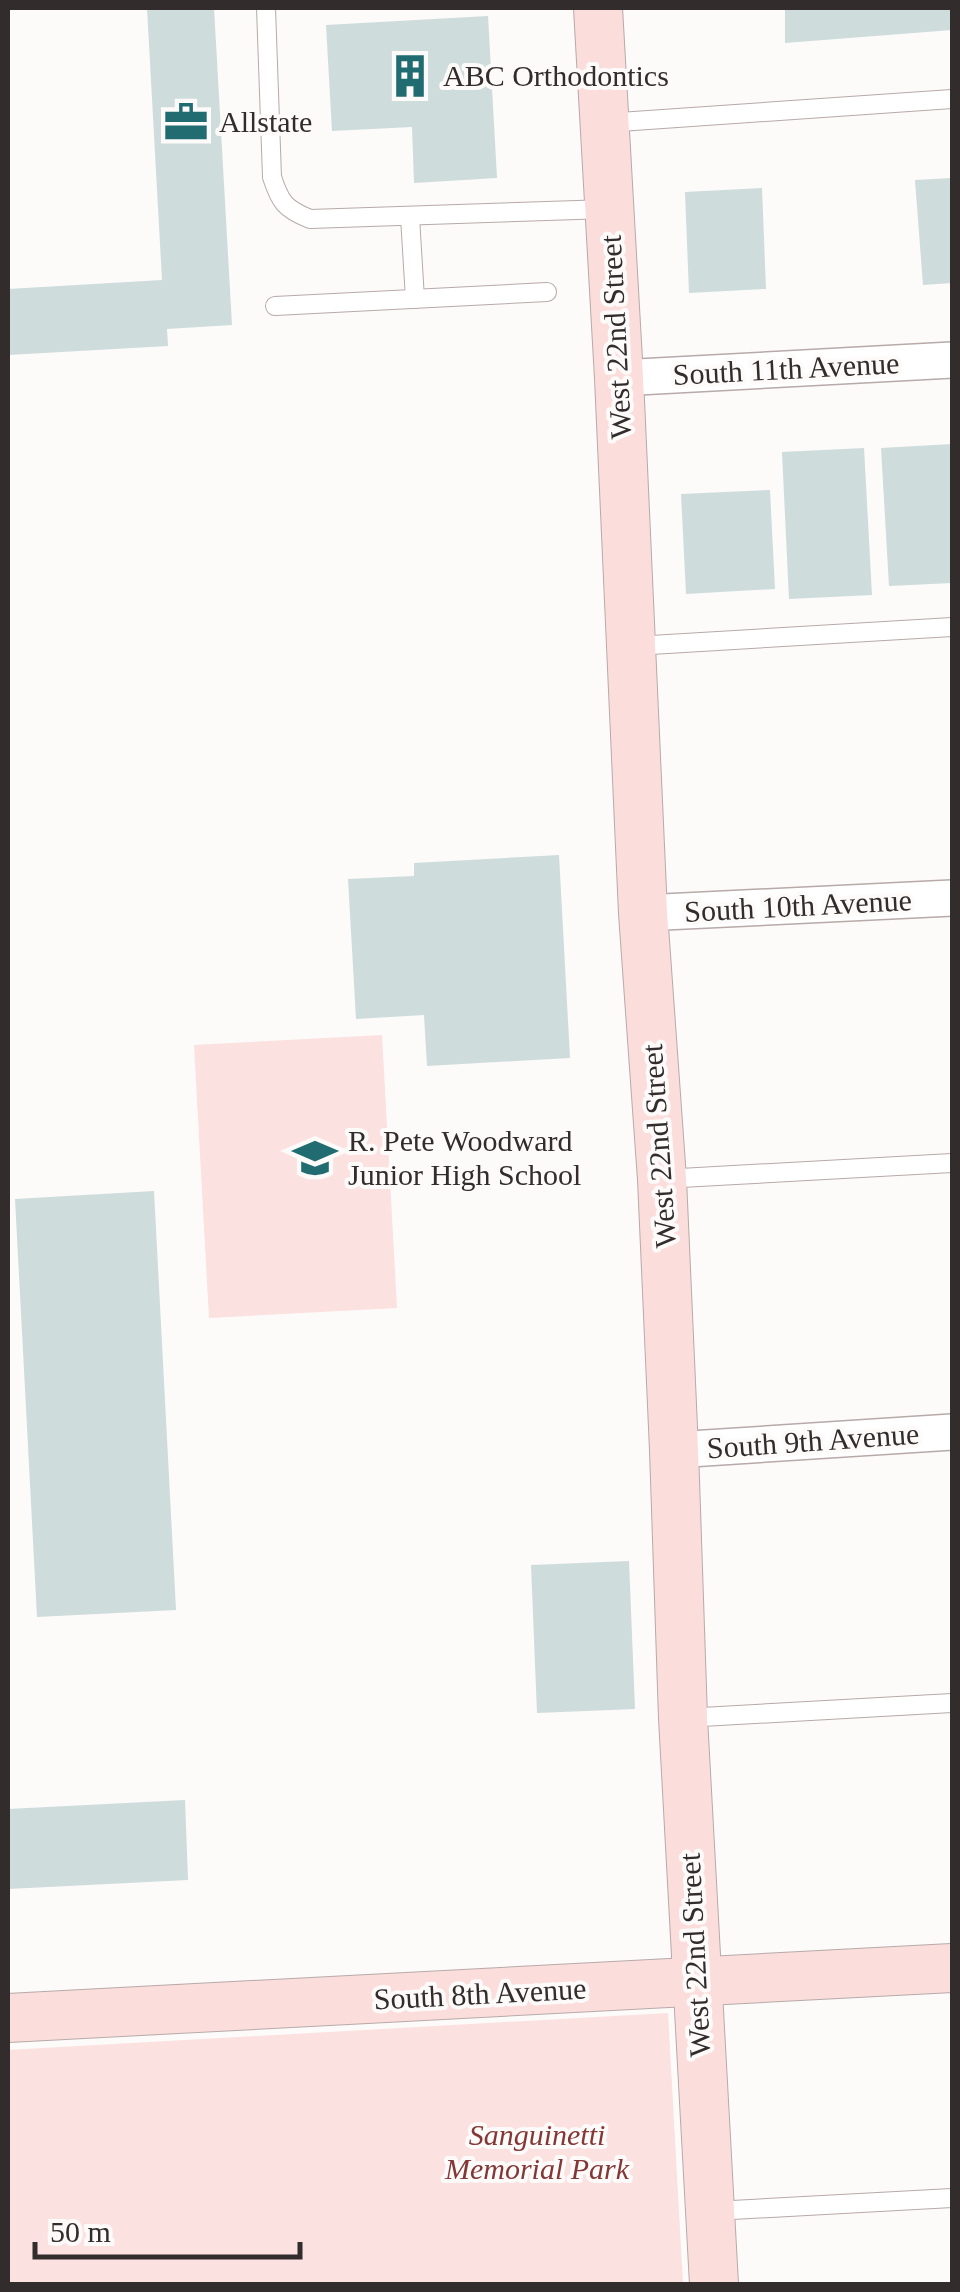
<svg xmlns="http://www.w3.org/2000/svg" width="960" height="2292" font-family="Georgia,serif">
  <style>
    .green { fill: #fbe1df }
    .building { fill: #cedcdc }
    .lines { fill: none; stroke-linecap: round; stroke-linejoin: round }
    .lane-casing { stroke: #b7aaa9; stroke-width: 20 }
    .street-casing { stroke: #b7aaa9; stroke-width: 38 }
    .secondary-casing { stroke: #b7aaa9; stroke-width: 50 }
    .lane { stroke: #fff; stroke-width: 18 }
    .street { stroke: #fff; stroke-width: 35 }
    .secondary { stroke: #fbdedc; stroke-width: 48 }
    .labels { text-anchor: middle; stroke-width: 8; stroke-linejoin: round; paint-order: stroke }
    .poi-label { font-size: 30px; fill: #322d2c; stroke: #fdfafa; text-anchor: start }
    .street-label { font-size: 30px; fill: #322d2c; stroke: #fdfafa }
    .park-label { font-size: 30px; font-style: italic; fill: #833836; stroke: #fdfafa }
  </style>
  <rect width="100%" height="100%" fill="#fdfafa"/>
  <g class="green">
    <path d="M382 1035 397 1308 209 1318 194 1045Z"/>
    <path d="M668 2013 683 2284H8V2050Z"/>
  </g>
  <g class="building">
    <path d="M147 8H214L232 325 167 329 168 346 8 355V289L162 280Z"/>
    <path d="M785 8H952V30L785 43Z"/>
    <path d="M488 16 497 178 414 183 412 127 332 131 326 25Z"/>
    <path d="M952 178V283L923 285 915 180Z"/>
    <path d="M762 188 766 289 689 293 685 192Z"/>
    <path d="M952 444V583L889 586 881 448Z"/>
    <path d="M864 448 872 595 789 599 782 452Z"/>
    <path d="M770 490 775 589 686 594 681 494Z"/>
    <path d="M559 855 570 1058 427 1066 424 1015 356 1019 348 879 414 876V863Z"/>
    <path d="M154 1191 176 1610 37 1617 15 1199Z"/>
    <path d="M629 1561 635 1709 537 1713 531 1565Z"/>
    <path d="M185 1800 188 1880 8 1889V1809Z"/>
  </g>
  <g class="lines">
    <g class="lane-casing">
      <g id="lane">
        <path d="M266 8 272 177C280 202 285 209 310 219L608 209"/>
        <path d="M605 123 952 99"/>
        <path d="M410 217 415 299"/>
        <path d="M275 306 547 292"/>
        <path d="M634 646 952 627"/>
        <path d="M662 1179 952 1163"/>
        <path d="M684 1718 952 1703"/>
        <path d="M714 2211 952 2198"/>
      </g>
    </g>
    <g class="street-casing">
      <g id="street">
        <path d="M619 378 952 360"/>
        <path d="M643 913 952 898"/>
        <path d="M674 1450 952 1432"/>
      </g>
    </g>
    <g class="secondary-casing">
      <g id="secondary">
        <path d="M598 8 619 378 643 913 662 1179 674 1450 683 1718 714 2284"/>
        <path d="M8 2018 952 1968"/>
      </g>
    </g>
    <use href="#lane" class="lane"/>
    <use href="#street" class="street"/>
    <use href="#secondary" class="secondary"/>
  </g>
  <defs>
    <g id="building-bare" transform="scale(3.45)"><path d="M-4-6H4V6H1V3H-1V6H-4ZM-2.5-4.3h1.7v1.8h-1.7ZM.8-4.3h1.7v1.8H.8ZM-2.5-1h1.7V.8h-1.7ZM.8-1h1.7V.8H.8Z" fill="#206c71" stroke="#fdfafa" stroke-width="2.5" paint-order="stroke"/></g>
    <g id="office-bare" transform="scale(3.45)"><path d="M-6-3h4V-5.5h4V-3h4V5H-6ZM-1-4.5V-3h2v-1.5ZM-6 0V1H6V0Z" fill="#206c71" stroke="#fdfafa" stroke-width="2.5" paint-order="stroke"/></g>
    <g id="school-bare" transform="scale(3.45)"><path d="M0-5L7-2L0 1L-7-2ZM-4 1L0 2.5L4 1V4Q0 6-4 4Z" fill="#206c71" stroke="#fdfafa" stroke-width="2.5" paint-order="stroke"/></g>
  </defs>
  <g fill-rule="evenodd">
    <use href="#building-bare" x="410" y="76"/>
    <use href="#office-bare" x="186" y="122"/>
    <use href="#school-bare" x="315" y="1158"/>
  </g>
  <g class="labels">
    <g class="poi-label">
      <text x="443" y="86">ABC Orthodontics</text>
      <text x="219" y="132">Allstate</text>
      <text x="348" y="1151">R. Pete Woodward<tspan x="348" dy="34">Junior High School</tspan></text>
    </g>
    <g class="street-label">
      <text transform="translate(616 337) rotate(-93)" y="10">West 22nd Street</text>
      <text transform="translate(786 369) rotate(-3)" y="10">South 11th Avenue</text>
      <text transform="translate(798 906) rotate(-3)" y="10">South 10th Avenue</text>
      <text transform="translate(659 1146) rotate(-94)" y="10">West 22nd Street</text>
      <text transform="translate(813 1441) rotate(-4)" y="10">South 9th Avenue</text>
      <text transform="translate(695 1955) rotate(-93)" y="10">West 22nd Street</text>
      <text transform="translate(480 1994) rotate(-3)" y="10">South 8th Avenue</text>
    </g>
    <g class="park-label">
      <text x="537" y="2145">Sanguinetti<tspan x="537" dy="34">Memorial Park</tspan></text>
    </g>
  </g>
  <rect width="960" height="2292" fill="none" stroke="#322d2c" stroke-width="20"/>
  <path d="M35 2242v15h265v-15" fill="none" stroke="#322d2c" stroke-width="5"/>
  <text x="50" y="2242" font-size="30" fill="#322d2c" stroke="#fdfafa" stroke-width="8" paint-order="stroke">50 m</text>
</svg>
